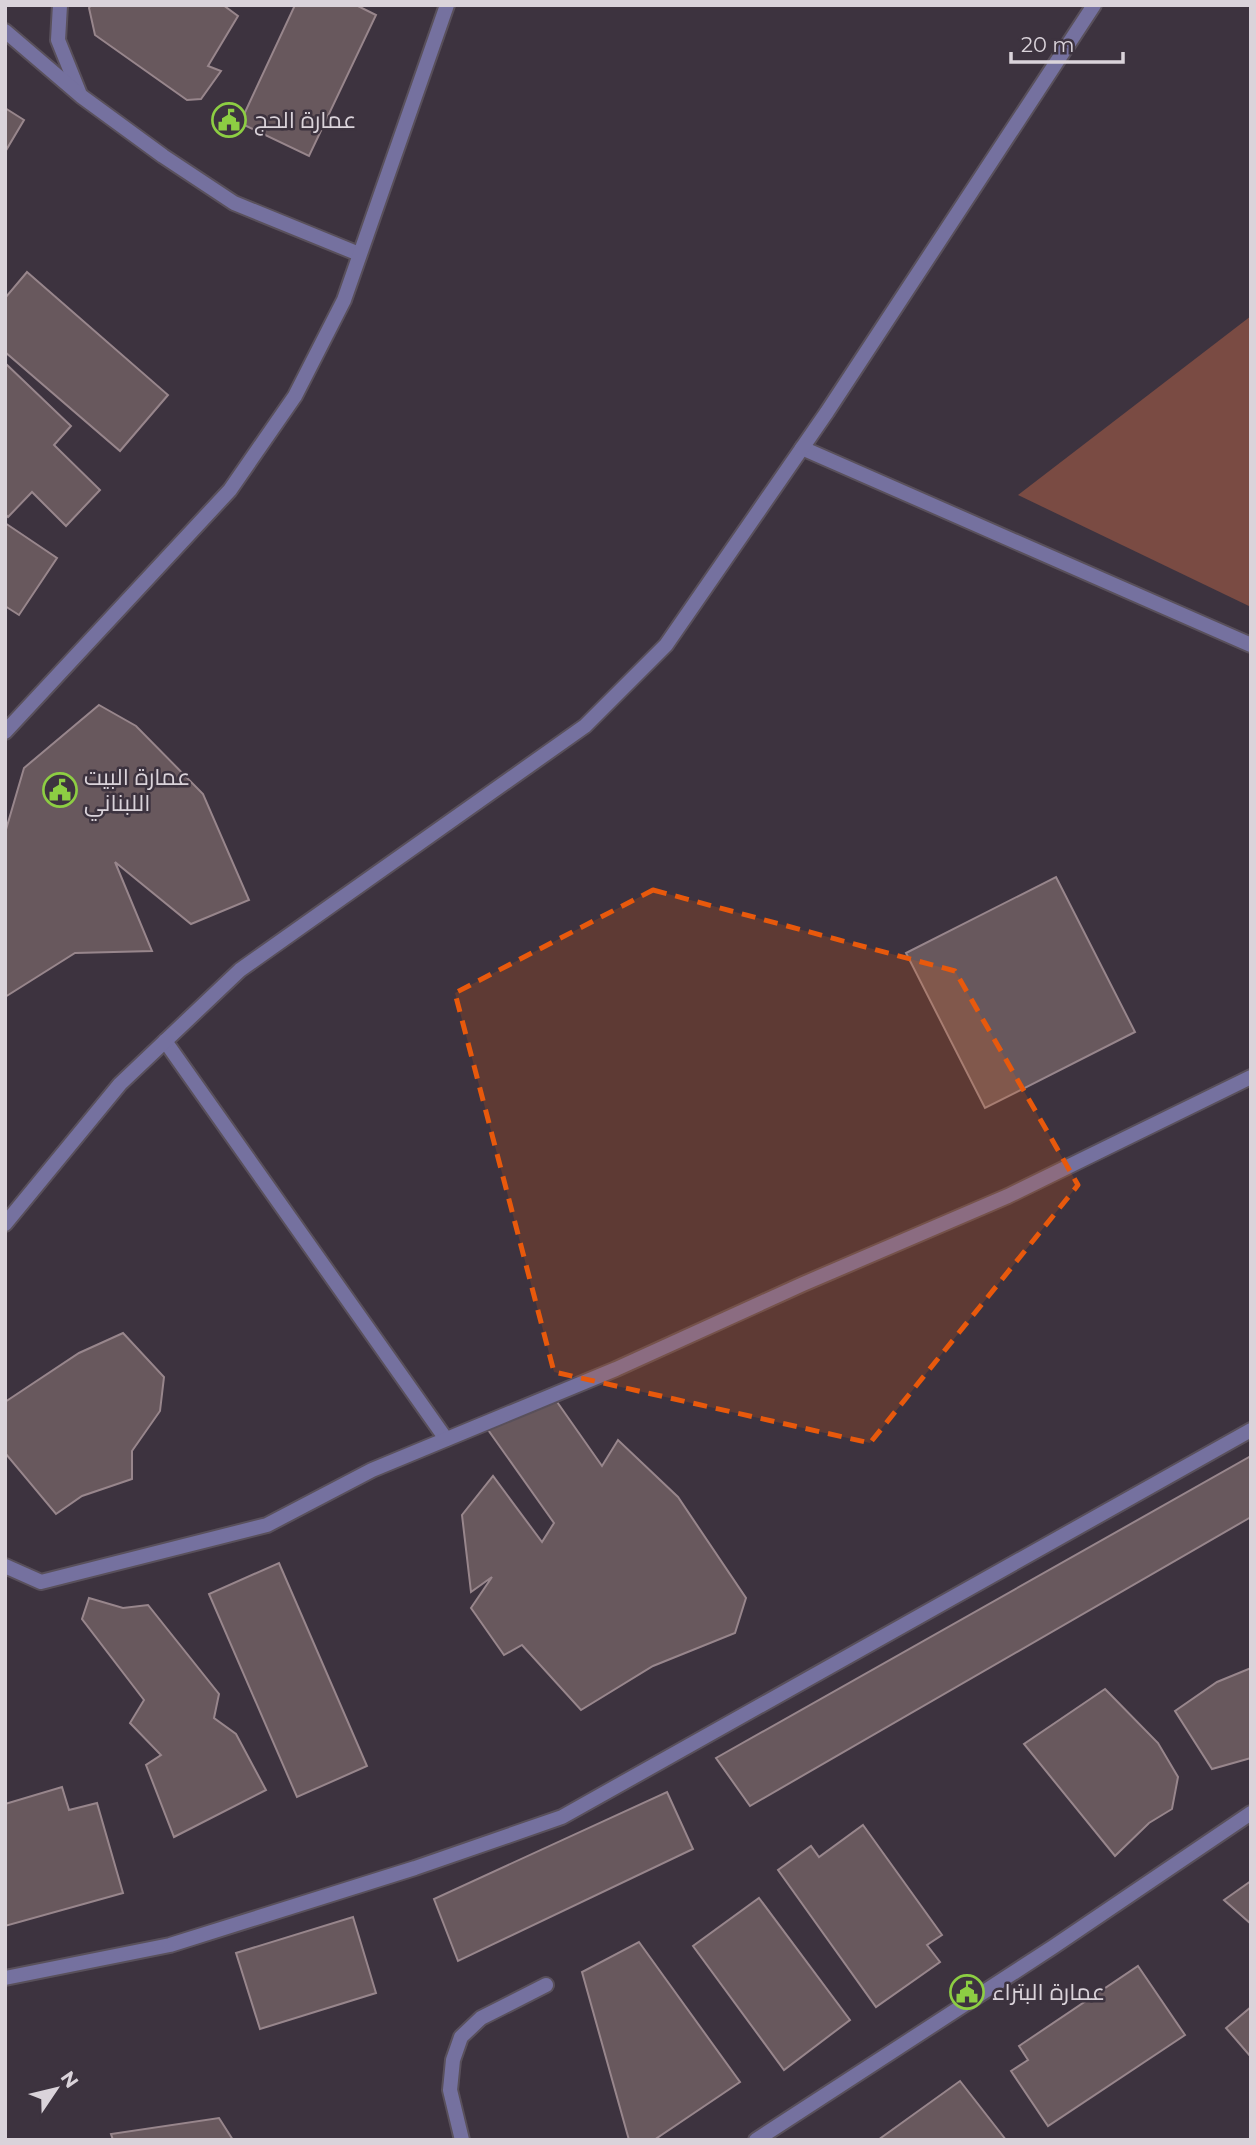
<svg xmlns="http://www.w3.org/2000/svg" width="1256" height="2145" font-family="Montserrat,Cairo,sans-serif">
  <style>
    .green { fill: #7a4b43 }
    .building { fill: #68585d; stroke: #98868c; stroke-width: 2 }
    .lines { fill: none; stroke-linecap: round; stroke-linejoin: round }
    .street-casing { stroke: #59505b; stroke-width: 18 }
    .street { stroke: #75719f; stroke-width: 14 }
    .marked { fill: #e8590c; fill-opacity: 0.2; stroke: #e8590c; stroke-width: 5; stroke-dasharray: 14 9; stroke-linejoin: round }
    .labels { text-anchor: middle; stroke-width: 5; stroke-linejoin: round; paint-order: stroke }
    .poi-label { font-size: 23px; fill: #dad3da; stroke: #3d333f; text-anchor: start }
  </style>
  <rect width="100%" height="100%" fill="#3d333f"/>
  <path class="green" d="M1251 316V607L1018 495Z"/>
  <g class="building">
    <path d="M91 5H223L238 16 208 66 221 71 201 99 187 100 95 35 89 8Z"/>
    <path d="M295 5H356L376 15 309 156 240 123Z"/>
    <path d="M5 108 24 120 5 152Z"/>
    <path d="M27 272 168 395 120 451 5 352V298Z"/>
    <path d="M5 363 71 426 54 445 100 490 66 526 32 492 8 517 5 514Z"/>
    <path d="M5 523 57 558 19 615 5 606Z"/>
    <path d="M99 705 136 726 203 794 249 900 191 924 115 862 152 951 75 953 5 997V833L24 768Z"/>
    <path d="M1056 877 1135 1032 985 1108 906 953Z"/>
    <path d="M123 1333 164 1377 160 1411 132 1451V1479L82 1496 56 1514 5 1453V1402L79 1353Z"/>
    <path d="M548 1389 602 1466 618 1440 678 1497 746 1598 735 1633 653 1666 581 1710 522 1645 504 1655 471 1608 492 1577 471 1592 462 1515 493 1476 542 1542 554 1523 486 1427Z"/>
    <path d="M1251 1456V1517L750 1806 716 1758Z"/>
    <path d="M279 1563 367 1766 297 1797 209 1594Z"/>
    <path d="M89 1598 123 1608 148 1605 219 1694 214 1718 236 1734 266 1790 174 1837 146 1765 161 1755 130 1723 144 1700 82 1619Z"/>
    <path d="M1251 1668V1758L1212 1769 1175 1711 1217 1682Z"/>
    <path d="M1105 1689 1158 1743 1178 1777 1172 1809 1149 1823 1115 1856 1024 1744Z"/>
    <path d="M62 1787 69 1810 97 1803 123 1893 5 1926V1804Z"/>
    <path d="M667 1792 693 1849 458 1961 434 1899Z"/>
    <path d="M863 1825 942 1935 927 1945 940 1962 876 2007 778 1870 811 1846 819 1857Z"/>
    <path d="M1251 1881V1924L1224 1900Z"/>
    <path d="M759 1898 850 2020 784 2070 693 1946Z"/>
    <path d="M353 1917 376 1993 260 2029 236 1953Z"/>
    <path d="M639 1942 740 2082 654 2140H629L582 1972Z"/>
    <path d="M1138 1966 1185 2035 1048 2126 1011 2071 1028 2060 1019 2046Z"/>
    <path d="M1251 2007V2057L1226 2028Z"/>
    <path d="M960 2081 1006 2140H878Z"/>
    <path d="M219 2118 233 2140H113L111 2134Z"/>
  </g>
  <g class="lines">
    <g class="street-casing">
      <g id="street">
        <path d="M60 5 58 40 79 92"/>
        <path d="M5 31 81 96 163 156 234 203 359 254"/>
        <path d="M802 448 1251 645"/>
        <path d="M5 732 230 490 295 396 344 300 447 5"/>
        <path d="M165 1041 446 1439"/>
        <path d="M5 1224 120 1084 240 970 585 726 666 645 827 412 1094 5"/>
        <path d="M5 1566 41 1582 267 1525 372 1470 616 1369 803 1284 1008 1196 1251 1077"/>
        <path d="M5 1978 170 1945 415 1868 562 1817 1251 1430"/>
        <path d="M462 2140 450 2090 453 2060 461 2037 481 2018 546 1985"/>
        <path d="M756 2140 1053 1947 1251 1813"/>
      </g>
    </g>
    <use href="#street" class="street"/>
  </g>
  <path class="marked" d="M653 890 955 971 1078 1185 870 1443 554 1372 455 993Z"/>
  <defs>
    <g id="civic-ring" transform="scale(1.75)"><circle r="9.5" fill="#3d333f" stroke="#8dce43" stroke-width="1.5"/><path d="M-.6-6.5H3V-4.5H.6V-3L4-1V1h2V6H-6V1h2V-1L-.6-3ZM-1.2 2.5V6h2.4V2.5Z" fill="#8dce43"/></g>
  </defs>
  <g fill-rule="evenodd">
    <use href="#civic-ring" x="229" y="120"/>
    <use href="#civic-ring" x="60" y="790"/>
    <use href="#civic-ring" x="967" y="1992"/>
  </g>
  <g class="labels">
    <g class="poi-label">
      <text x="254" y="128">عمارة الحج</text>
      <text x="84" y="785">عمارة البيت<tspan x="84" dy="26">اللبناني</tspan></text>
      <text x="992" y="2000">عمارة البتراء</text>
    </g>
  </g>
  <rect width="1256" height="2145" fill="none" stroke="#dad3da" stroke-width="14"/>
  <g transform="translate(56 2089) rotate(55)" stroke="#3d333f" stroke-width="5" paint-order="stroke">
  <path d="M0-5L12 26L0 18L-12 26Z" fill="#dad3da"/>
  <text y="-10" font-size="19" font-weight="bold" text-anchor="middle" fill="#dad3da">N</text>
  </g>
  <path d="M1011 52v10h112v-10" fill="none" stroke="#dad3da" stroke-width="3.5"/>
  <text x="1021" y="52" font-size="21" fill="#dad3da" stroke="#3d333f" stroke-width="5" paint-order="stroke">20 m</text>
</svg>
